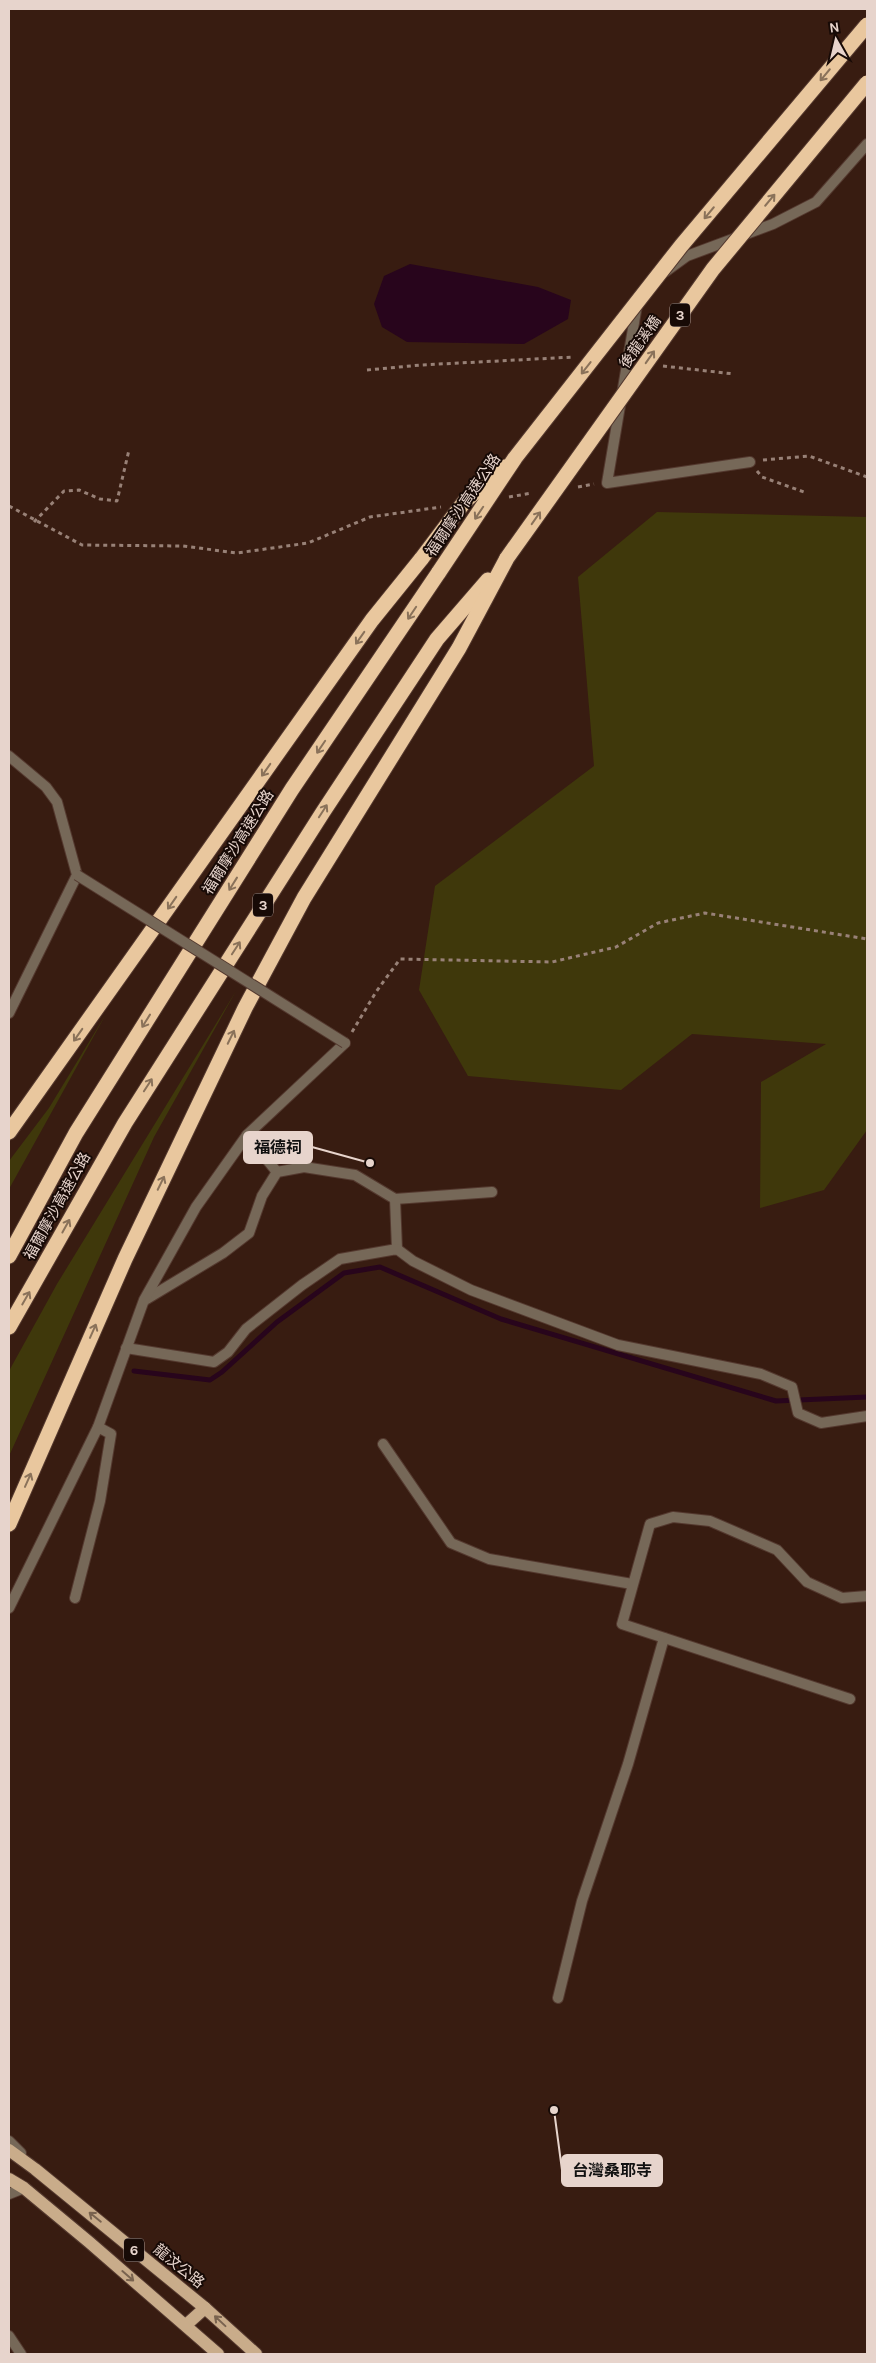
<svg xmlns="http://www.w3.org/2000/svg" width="876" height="2363" font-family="Karla,'Noto Sans TC',sans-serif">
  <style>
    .green { fill: #3f380b }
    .water { fill: #28051c }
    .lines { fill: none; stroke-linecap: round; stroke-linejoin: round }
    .stream { stroke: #28051c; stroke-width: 5 }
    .lane-casing { stroke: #54392f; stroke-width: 12 }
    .street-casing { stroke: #54392f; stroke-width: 12 }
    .primary-casing { stroke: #54392f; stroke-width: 14 }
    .highway-casing { stroke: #54392f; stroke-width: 17 }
    .path { stroke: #988177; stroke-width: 3; stroke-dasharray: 4 4; stroke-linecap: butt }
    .lane { stroke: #766858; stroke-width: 10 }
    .street { stroke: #766858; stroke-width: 10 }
    .primary { stroke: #c9ac8a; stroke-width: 12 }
    .highway { stroke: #e9c79e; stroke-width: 15 }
    .lane-bridge-casing { stroke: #54392f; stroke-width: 12; stroke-linecap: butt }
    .highway-bridge-casing { stroke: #54392f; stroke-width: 17; stroke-linecap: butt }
    .lane-bridge { stroke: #766858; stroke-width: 10 }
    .highway-bridge { stroke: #e9c79e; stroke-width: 15 }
    .oneway { stroke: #8a725a }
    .oneway2 { stroke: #79634f }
    .labels { text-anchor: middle; stroke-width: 4; stroke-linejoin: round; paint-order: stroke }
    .shield { fill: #170a06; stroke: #a99791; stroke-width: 1 }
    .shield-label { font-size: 14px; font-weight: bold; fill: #e7d4cc }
    .street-label { font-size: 15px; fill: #e7d4cc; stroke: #170a06 }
    .leader { fill: none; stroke: #e7d4cc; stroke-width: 2 }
    .callout-dot { fill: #e7d4cc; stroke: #170a06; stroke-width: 2 }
    .callout { fill: #e7d4cc; stroke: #e7d4cc; stroke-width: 2 }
    .callout-label { font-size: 16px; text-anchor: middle; font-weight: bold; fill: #111 }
  </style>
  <rect width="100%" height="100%" fill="#381c11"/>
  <g class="green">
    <path d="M657 512 867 517V1130L824 1190 760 1208 761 1082 826 1044 692 1034 621 1090 468 1076 419 990 435 886 594 766 578 577Z"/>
    <path d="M236 991 154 1137 9 1456V1371L57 1284Z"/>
    <path d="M106 1014 9 1189V1161L49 1108Z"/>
  </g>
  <path class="water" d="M410 264 538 287 571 300 568 319 524 344 407 342 382 327 374 304 384 276Z"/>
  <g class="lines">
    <path class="stream" d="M134 1371 210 1380 222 1372 277 1322 344 1273 380 1267 501 1319 776 1401 867 1397"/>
    <g class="lane-casing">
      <g id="lane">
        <path d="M665 272 687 256 773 224 816 202 867 144"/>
        <path d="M637 305 607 483 750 462"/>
        <path d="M9 756 46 787 57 802 77 875 9 1013"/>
        <path d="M247 1135 277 1172"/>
        <path d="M395 1199 492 1192"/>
        <path d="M145 1300 223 1253 249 1233 262 1196 277 1172 304 1167 355 1175 395 1199 397 1249"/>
        <path d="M126 1348 214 1362 228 1352 246 1329 302 1285 340 1259 397 1249 413 1261 471 1290 618 1345 761 1374 792 1387 798 1413 821 1423 867 1416"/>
        <path d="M383 1444 451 1543 489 1559 632 1584"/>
        <path d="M75 1598 100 1501 111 1434 98 1427"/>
        <path d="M9 1608 98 1427 144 1300 196 1207 247 1135 345 1043"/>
        <path d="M850 1699 622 1624 650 1524 673 1517 710 1521 777 1550 807 1582 842 1598 867 1596"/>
        <path d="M558 1998 582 1901 628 1764 664 1638"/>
        <path d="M9 2141 21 2153"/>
        <path d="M9 2194 24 2188"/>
      </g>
    </g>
    <g class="street-casing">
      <path id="street" d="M9 2336 21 2354"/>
    </g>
    <g class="primary-casing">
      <g id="primary">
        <path d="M9 2150 35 2169 205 2308 256 2354"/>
        <path d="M9 2179 24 2188 89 2242 218 2354"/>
        <path d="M186 2325 205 2308"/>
      </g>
    </g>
    <g class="highway-casing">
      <g id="highway">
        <path d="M9 1132 372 620 422 558"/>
        <path d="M9 1256 76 1133 292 789 439 572"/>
        <path d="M9 1327 125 1123 323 812 437 639 488 580"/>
        <path d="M9 1524 125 1259 245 1008 304 898 459 648 507 558"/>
      </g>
    </g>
    <g class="path">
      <path d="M663 366 734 374"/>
      <path d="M367 370 421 365 574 357"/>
      <path d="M763 460 809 456 867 477"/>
      <path d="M757 471 762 477 804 492"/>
      <path d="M578 487 594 484"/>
      <path d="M509 497 532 493"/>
      <path d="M9 506 82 545 183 546 237 553 308 543 370 517 441 507"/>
      <path d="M34 522 64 491 79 490 100 499 117 501 129 450"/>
      <path d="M352 1032 376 992 400 959 552 962 616 947 658 923 705 913 867 939"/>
    </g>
    <use href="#lane" class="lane"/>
    <use href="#street" class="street"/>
    <use href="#primary" class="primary"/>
    <use href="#highway" class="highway"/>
    <g class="lane-bridge-casing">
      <path id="lane-bridge" d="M77 875 345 1043"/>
    </g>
    <g class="highway-bridge-casing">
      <g id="highway-bridge">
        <path d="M422 558 465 501 504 467"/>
        <path d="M507 558 713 269 867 83"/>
        <path d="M439 572 515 458 681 246 867 25"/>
      </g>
    </g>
    <use href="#lane-bridge" class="lane-bridge"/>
    <use href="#highway-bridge" class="highway-bridge"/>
  </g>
  <defs><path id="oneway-shaft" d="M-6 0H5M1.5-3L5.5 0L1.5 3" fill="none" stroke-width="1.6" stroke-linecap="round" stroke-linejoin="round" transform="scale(1.25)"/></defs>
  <g class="oneway">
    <use href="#oneway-shaft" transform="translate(825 75) rotate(130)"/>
    <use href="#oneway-shaft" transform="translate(770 200) rotate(-50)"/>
    <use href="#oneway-shaft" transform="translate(709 213) rotate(130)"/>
    <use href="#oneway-shaft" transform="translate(650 357) rotate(-55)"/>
    <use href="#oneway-shaft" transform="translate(586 368) rotate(128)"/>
    <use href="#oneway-shaft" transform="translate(479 513) rotate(124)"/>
    <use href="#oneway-shaft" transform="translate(536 518) rotate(-55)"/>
    <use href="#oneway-shaft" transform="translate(412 613) rotate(124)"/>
    <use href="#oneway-shaft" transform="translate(360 638) rotate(125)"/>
    <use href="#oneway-shaft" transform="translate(321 747) rotate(124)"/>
    <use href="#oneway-shaft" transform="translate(266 770) rotate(125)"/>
    <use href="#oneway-shaft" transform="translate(323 811) rotate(-57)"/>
    <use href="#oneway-shaft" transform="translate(233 884) rotate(122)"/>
    <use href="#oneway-shaft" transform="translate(172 903) rotate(125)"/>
    <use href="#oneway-shaft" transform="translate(236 948) rotate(-57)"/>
    <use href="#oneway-shaft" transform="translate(146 1021) rotate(122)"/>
    <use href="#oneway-shaft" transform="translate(78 1035) rotate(125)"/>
    <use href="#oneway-shaft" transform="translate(231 1037) rotate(-64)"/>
    <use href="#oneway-shaft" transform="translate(148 1085) rotate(-57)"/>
    <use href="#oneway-shaft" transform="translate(161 1183) rotate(-64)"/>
    <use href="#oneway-shaft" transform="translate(66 1226) rotate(-61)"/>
    <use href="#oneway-shaft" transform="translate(26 1298) rotate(-60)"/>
    <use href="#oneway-shaft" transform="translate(93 1331) rotate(-66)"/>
    <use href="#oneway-shaft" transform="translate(28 1480) rotate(-66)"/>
  </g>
  <g class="oneway2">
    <use href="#oneway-shaft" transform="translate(95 2217) rotate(-141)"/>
    <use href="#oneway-shaft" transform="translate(128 2276) rotate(41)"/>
    <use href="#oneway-shaft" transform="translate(220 2321) rotate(-137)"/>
  </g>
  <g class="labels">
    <g class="shield">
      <rect x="670" y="303.5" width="20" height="23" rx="4"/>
      <rect x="253" y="893.5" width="20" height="23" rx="4"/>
      <rect x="124" y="2238.5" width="20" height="23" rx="4"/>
    </g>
    <g class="shield-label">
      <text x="680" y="320">3</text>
      <text x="263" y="910">3</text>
      <text x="134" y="2255">6</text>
    </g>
    <g class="street-label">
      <text transform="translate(640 342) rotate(-55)" y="5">後龍溪橋</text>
      <text transform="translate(463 505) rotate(-56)" y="5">福爾摩沙高速公路</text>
      <text transform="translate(238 842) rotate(-58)" y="5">福爾摩沙高速公路</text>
      <text transform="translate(57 1206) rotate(-61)" y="5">福爾摩沙高速公路</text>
      <text transform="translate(179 2266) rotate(39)" y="5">龍汶公路</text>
    </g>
  </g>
  <path class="leader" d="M370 1163L312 1147M554 2110L562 2170"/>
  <g class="callout-dot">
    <circle cx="370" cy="1163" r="5"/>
    <circle cx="554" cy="2110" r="5"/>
  </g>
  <g class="callout">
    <rect x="244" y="1132" width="68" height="31" rx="5"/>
    <rect x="562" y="2155" width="100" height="31" rx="5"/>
  </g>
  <g class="callout-label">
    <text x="278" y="1153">福德祠</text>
    <text x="612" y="2176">台灣桑耶寺</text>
  </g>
  <rect width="876" height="2363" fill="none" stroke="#e7d4cc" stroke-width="20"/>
  <g transform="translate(836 40) rotate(352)" stroke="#170a06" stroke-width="4" paint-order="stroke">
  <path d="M0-4L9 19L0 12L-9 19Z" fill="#e7d4cc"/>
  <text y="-8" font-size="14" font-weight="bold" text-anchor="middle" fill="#e7d4cc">N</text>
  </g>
</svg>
